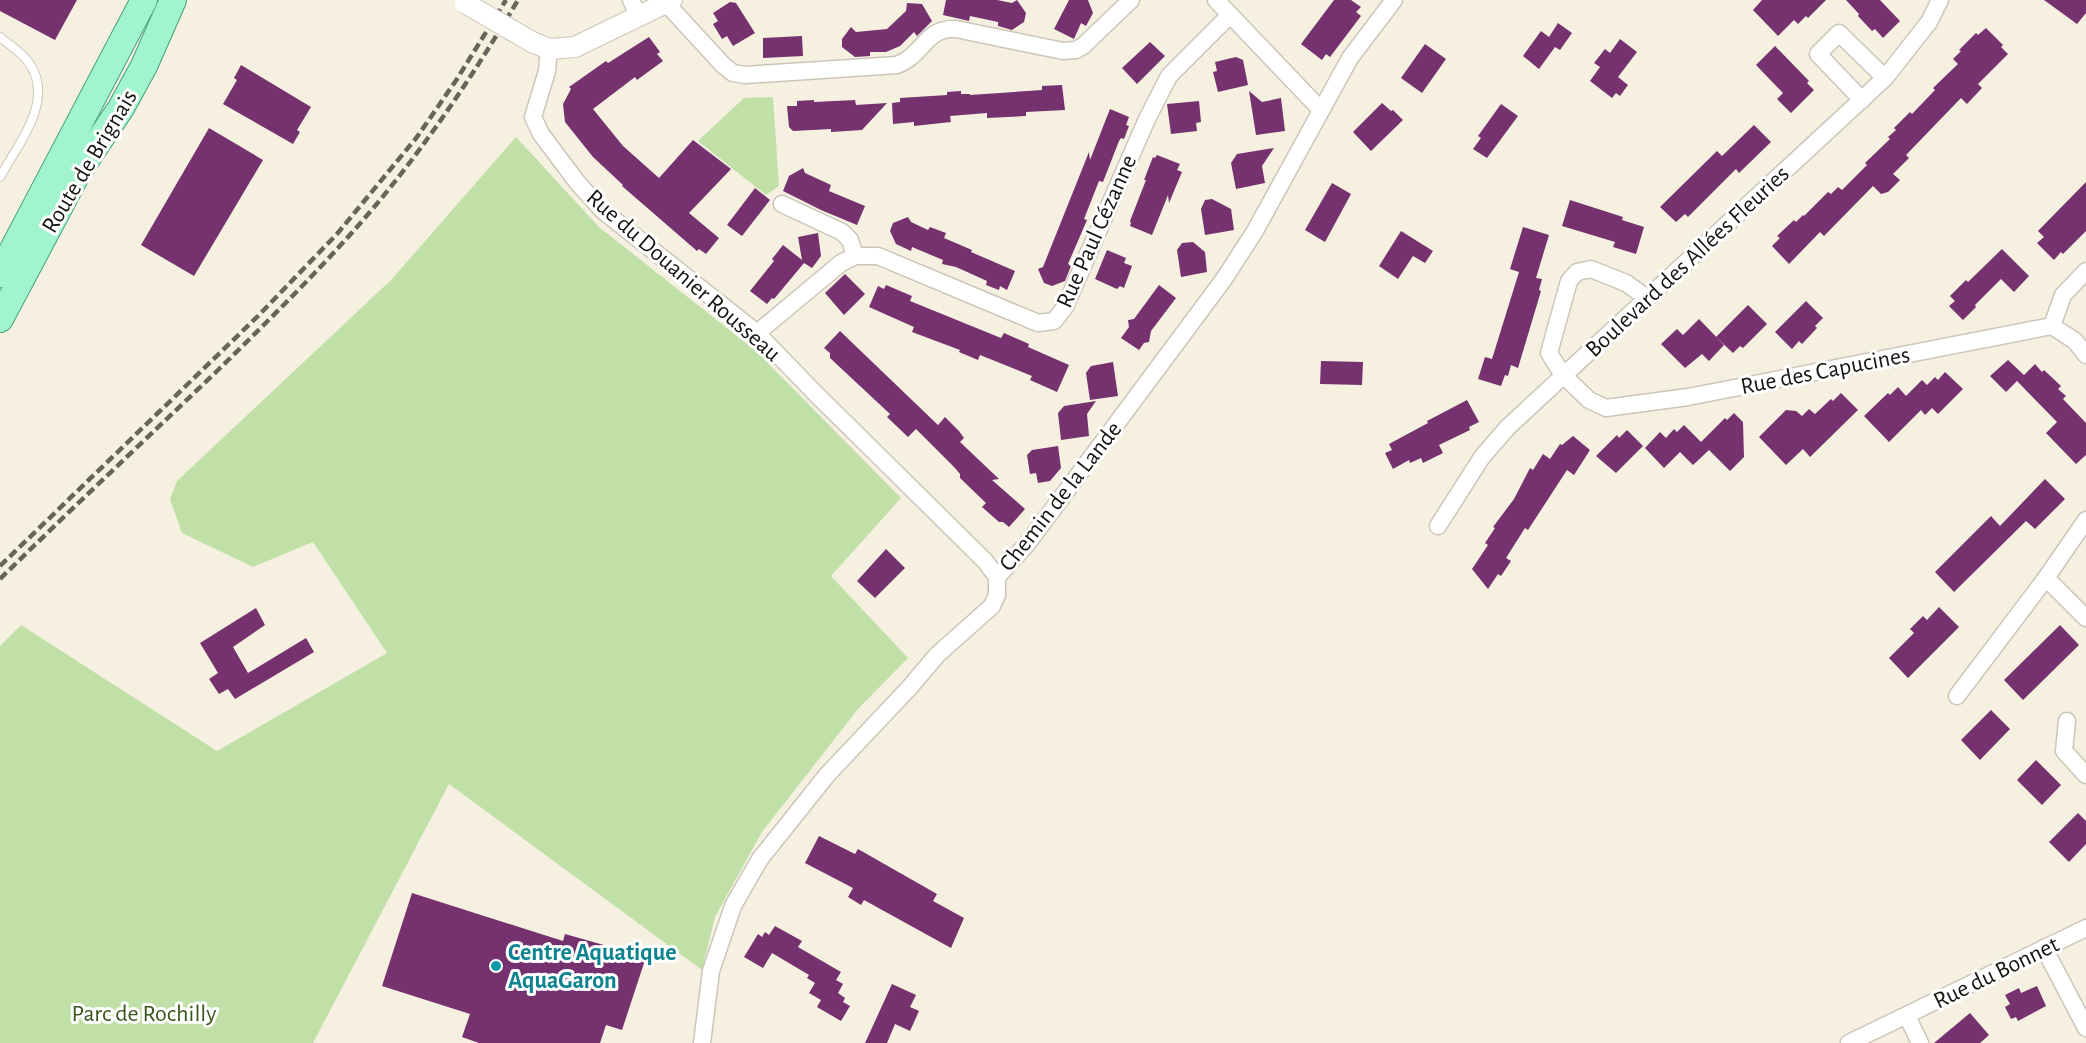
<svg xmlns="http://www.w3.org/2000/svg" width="2086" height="1043" font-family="'Alegreya Sans',sans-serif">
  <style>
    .green { fill: #c0e0a8 }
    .building { fill: #75326e }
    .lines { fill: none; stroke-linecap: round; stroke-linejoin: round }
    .service-casing { stroke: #ccc6b8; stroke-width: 10 }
    .minor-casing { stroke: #ccc6b8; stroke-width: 19 }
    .tertiary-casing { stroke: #ccc6b8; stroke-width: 22 }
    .primary-casing { stroke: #46a176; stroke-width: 28 }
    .service { stroke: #fff; stroke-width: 8 }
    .minor { stroke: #fff; stroke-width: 16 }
    .tertiary { stroke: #fff; stroke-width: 20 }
    .primary { stroke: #a0f4ce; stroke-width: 26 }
    .rail { stroke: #67645b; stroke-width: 4.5; stroke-dasharray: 9 4.5; stroke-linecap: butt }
    .tertiary-bridge-casing { stroke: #ccc6b8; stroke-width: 22; stroke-linecap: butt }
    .tertiary-bridge { stroke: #fff; stroke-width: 20 }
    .culture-dot { fill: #0f9aa8; stroke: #fff; stroke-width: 2 }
    .labels { text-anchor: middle; stroke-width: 6; stroke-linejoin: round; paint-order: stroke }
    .street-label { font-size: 24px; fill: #171510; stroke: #fff }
    .culture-label { font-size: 24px; font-weight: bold; fill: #0d838f; stroke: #fff; text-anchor: start }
    .park-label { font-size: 24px; fill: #38551b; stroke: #fff }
  </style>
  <rect width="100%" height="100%" fill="#f6f0e1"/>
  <g class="green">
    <path d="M773 97 779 186 766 195 698 141 744 98Z"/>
    <path d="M516 137 599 227 756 351 901 498 831 576 908 658 858 709 762 832 715 917 702 970 449 784 313 1043H0V646L21 625 217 751 387 653 313 542 253 567 182 533 170 499 177 481 392 279Z"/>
  </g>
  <g class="building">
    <path d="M0 0H77L55 40 0 11Z"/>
    <path d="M946 0H997L1012 3 1017 0 1026 13 1024 22 1012 30 998 26V22L970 16 969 21 943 15Z"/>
    <path d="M1069 0H1088L1093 13 1086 26 1081 23 1074 39 1054 29Z"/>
    <path d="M1334 0H1351L1361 7 1356 12 1361 16 1330 57 1326 54 1322 60 1301 44Z"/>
    <path d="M1762 0H1826L1808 18 1806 16 1798 24 1794 20 1778 36 1753 10Z"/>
    <path d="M1846 0H1880L1900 21 1883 38 1875 29 1872 31 1858 16 1859 14Z"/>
    <path d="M2044 0H2086V13L2077 24Z"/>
    <path d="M730 2 736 3 755 33 733 46 727 36 722 39 713 24 718 21 713 13Z"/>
    <path d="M907 3 922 4 932 21 917 36 914 32 900 46 886 52H870V56L855 57 842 47V39L851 27 856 32 887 29 906 11Z"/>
    <path d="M1558 23 1572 33 1560 50 1555 47 1539 69 1523 56 1541 31 1549 37Z"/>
    <path d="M1986 28 2003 45 2001 47 2008 54 1978 84 1982 88 1967 104 1961 98 1906 155 1909 158 1893 174 1900 180 1888 192 1881 194 1873 186 1824 236 1820 232 1789 264 1772 246 1780 238 1777 236 1794 220 1796 222 1803 215 1804 216 1828 192 1831 194 1838 187 1842 190 1867 165 1865 163 1890 139 1888 137 1896 130 1894 128 1910 112 1912 114 1935 90 1933 88 1958 64 1953 59 1961 51 1959 50 1976 33 1978 35Z"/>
    <path d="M802 36 803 56 763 58V38Z"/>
    <path d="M649 37 660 52 657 54 663 61 637 80 635 77 593 109 623 146 659 178 693 140 731 169 689 213 719 238 706 254 699 249 697 251 622 186 623 185 593 157 565 122 563 104 571 89 569 87 606 61 608 63Z"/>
    <path d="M1620 39 1637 52 1618 77 1628 85 1620 96 1616 93 1612 98 1590 81 1600 67 1594 63 1605 49 1610 53Z"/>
    <path d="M1150 42 1165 56 1137 84 1122 68Z"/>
    <path d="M1425 44 1446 59 1422 93 1401 78Z"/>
    <path d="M1775 46 1809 81 1807 83 1814 90 1791 113 1777 99 1783 93 1756 65Z"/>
    <path d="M1236 57 1243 60 1248 85 1218 92 1213 72 1217 71 1215 62Z"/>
    <path d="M241 65 311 107 297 130 300 132 293 144 223 104 237 80 234 78Z"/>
    <path d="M1062 85 1065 110 1026 112V116L987 118V113L950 116 951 122 914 126V122L893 124 892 103 900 102V98L947 95V92L961 91V94H970V95L1042 90V86Z"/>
    <path d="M1249 91 1262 102 1281 98 1285 131 1256 135Z"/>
    <path d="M814 100V102L855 100 856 105 887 103 862 130 831 132V129L793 131 789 127 787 106H797V101Z"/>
    <path d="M1199 101 1201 122 1196 123 1197 131 1171 134 1167 104Z"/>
    <path d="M1382 103 1391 111 1393 110 1403 120 1371 151 1353 132Z"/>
    <path d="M1501 104 1518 116 1487 158 1473 149 1481 138 1478 136Z"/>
    <path d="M1110 109 1129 117 1126 125 1129 126 1124 139 1121 138 1119 141 1103 182 1099 181 1084 219 1087 220 1068 264 1071 266 1065 281 1052 286 1044 283 1038 269 1043 267 1089 152 1090 160Z"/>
    <path d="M1754 125 1771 142 1739 173 1736 169 1688 217 1685 214 1676 222 1660 207 1717 151 1722 156Z"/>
    <path d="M209 128 263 160 194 276 141 245Z"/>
    <path d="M1274 148 1262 166 1265 183 1236 189 1231 163 1237 154Z"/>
    <path d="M1157 155 1180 164 1177 170 1182 172 1169 203 1168 195 1152 235 1130 226 1131 223 1130 221 1146 180H1144L1153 157 1155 158Z"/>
    <path d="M803 168 805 173 831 185 829 191 865 206 857 225 821 210 783 191 789 176Z"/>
    <path d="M2086 182V231L2063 254 2061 252 2054 260 2037 243 2044 237 2038 231Z"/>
    <path d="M1332 183 1351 194 1325 242 1305 230Z"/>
    <path d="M755 188 770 200 742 236 727 225Z"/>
    <path d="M1212 199 1231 209 1234 230 1205 235 1201 209 1205 200Z"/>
    <path d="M1570 200 1623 217 1622 220 1644 227 1636 254 1613 247 1615 242 1562 226Z"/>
    <path d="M908 217 911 222 928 230 930 227 946 233 944 238 972 250 971 252 1015 271 1007 290 1000 286 999 290 986 285 987 281 956 267 942 264 943 260 912 247 911 251 896 244 890 231 893 223Z"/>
    <path d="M1523 227 1549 235 1536 278 1542 279 1539 290 1541 291 1518 368 1511 365 1508 376 1505 375 1501 386 1478 379 1485 357 1492 359 1519 272 1510 269Z"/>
    <path d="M1401 231 1433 251 1425 263 1413 256 1398 279 1379 266Z"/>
    <path d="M818 233 821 256 812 268 804 263 774 299 772 298 767 304 750 291 774 261 772 259 783 245 802 260 798 237Z"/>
    <path d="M1193 242 1205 252 1207 272 1181 277 1177 250 1182 243Z"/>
    <path d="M2002 249 2029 276 2014 292 2001 279 1975 305 1976 307 1963 320 1949 306 1955 301 1950 296 1966 280 1968 282Z"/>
    <path d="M1107 250 1126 258 1124 263 1132 266 1124 288 1120 286 1117 289 1095 279Z"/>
    <path d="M845 274 865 294 844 315 825 293Z"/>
    <path d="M886 285 912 296 910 301 1001 338 1004 333 1029 344 1028 347 1069 365 1057 392 1030 380 1032 376 980 355 978 360 959 352 960 350 912 332 914 327 869 307 878 286 884 289Z"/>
    <path d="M1159 285 1176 298 1151 331 1149 342 1144 343 1139 350 1121 338 1129 327 1128 320 1134 319Z"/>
    <path d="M1806 301 1823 318 1815 326 1817 328 1802 344 1799 341 1792 349 1775 332Z"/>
    <path d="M1748 305 1767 324 1743 348 1740 346 1733 353 1716 337Z"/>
    <path d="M1699 319 1724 345 1709 361 1702 354 1685 368 1661 344 1677 329 1683 335Z"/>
    <path d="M840 331 938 425 945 417 959 431 964 438 960 442 999 479 992 480 1025 509 1009 527 1003 522H999L982 507 986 503 960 478V474L955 468 916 429 908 437 887 417 890 414 830 358V353L824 348Z"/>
    <path d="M2008 360 2024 375 2035 364 2042 372 2044 370 2061 386 2058 389 2066 396 2063 399 2086 423V455L2076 464 2046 433 2057 422 2017 381 2006 392 1990 376Z"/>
    <path d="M1321 361 1363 362 1362 385 1320 384Z"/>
    <path d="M1113 362 1118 396 1090 400 1086 373 1091 366Z"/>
    <path d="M1945 372 1963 389 1938 414 1932 408 1925 415 1921 410 1889 442 1864 416 1888 393 1890 395 1898 387 1906 396 1922 380 1927 385 1935 377 1938 380Z"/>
    <path d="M1841 393 1858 410 1810 457 1803 449 1786 465 1759 437 1786 410 1796 411 1802 416 1809 409 1815 414 1831 399 1833 401Z"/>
    <path d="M1467 400 1479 422 1469 427 1470 430 1439 445 1443 453 1423 463 1421 458 1410 463 1409 460 1393 469 1385 453 1392 450 1389 444 1428 423 1427 421Z"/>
    <path d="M1096 401 1087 414 1089 436 1061 440 1058 413 1064 406Z"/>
    <path d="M1734 413 1743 422 1744 457 1730 471 1709 450 1693 465 1680 452 1664 468 1645 448 1660 432 1666 438 1674 429 1677 432 1684 425 1701 442 1725 418 1727 420Z"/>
    <path d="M1627 430 1643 446 1616 473 1596 456 1617 435 1619 438Z"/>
    <path d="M1573 436 1590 450 1574 475 1567 470 1528 530 1525 528 1506 558 1511 561 1501 576 1498 574 1488 589 1472 569 1488 545 1485 543 1495 528 1493 527 1514 499 1530 468 1533 470 1543 454 1550 459 1560 444 1562 445Z"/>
    <path d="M1058 446 1061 468 1050 481 1038 483 1036 473 1030 474 1027 455 1032 450Z"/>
    <path d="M2045 479 2065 499 2035 529 2026 521 1954 592 1935 572 1991 516 2000 526Z"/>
    <path d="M886 549 905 568 875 598 857 581Z"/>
    <path d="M1939 607 1959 627 1908 678 1889 658 1914 633 1910 629 1923 616 1927 620Z"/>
    <path d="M256 608 265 625 233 647 248 673 306 638 314 652 235 699 228 689 219 694 209 679 218 673 200 643Z"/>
    <path d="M2060 625 2079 645 2023 700 2004 680Z"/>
    <path d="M1991 710 2010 729 1980 760 1961 740Z"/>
    <path d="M2036 760 2061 785 2042 805 2017 780Z"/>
    <path d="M2078 813 2086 821V844L2069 862 2049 842Z"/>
    <path d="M819 836 855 854 858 849 937 894 933 901 964 918 951 948 864 900 861 905 848 897 853 888 805 863Z"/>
    <path d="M412 893 563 941 565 934 646 957 622 1030 606 1025 600 1043H479L462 1037 470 1014 382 986Z"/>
    <path d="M775 926 802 941 798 947 841 972 836 980 843 984 838 993 845 998 843 1002 850 1006 841 1021 817 1007 821 1000 809 993 815 983 807 978 809 975 772 953 763 968 744 957 758 934 762 937 765 932 769 935Z"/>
    <path d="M892 984 916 995 910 1007 919 1011 910 1031 895 1024 887 1043H865Z"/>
    <path d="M2037 986 2046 1006 2018 1021 2016 1017 2011 1019 2005 1007 2010 1004 2005 995 2019 988 2021 993Z"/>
    <path d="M1970 1013 1989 1035 1980 1043H1934Z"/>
  </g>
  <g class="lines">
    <g class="service-casing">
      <path id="service" d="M0 37C8 44 18 50 25 58 59 96 19 142 0 177"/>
    </g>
    <g class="minor-casing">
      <g id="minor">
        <path d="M631 0 639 17"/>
        <path d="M1216 0 1321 110"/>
        <path d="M666 3 723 65 733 73 745 75 897 65C924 55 925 27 956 29L1063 51 1076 50 1083 46 1131 0"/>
        <path d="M549 49 547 71 533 117 541 134 577 182 602 210 757 333 815 393 985 561 997 577"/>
        <path d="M1862 100 1818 54 1839 33 1885 78"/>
        <path d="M782 204 842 232 850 240 855 256"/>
        <path d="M1647 298 1626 283 1591 269 1577 272 1569 281 1549 353 1563 375 1589 400 1606 408 1688 397 2052 326 2075 341 2086 355"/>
        <path d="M2052 326 2063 295 2086 271"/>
        <path d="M757 333 841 263 855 256H878L1038 323 1054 321 1065 307 1147 119 1169 76 1230 15"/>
        <path d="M2086 520 2046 578 2086 618"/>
        <path d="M1438 526 1482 457 1508 427 1885 78 1929 22 1940 0"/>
        <path d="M1957 696 2046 578"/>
        <path d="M2067 721 2064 751 2086 775"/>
        <path d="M2044 948 2086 1028"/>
        <path d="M1907 1016 1920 1043"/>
        <path d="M702 1043 711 971 733 906 760 859 827 775 910 687 937 655 992 606 997 595V577L1027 544 1224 279 1255 231 1350 58 1394 0"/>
        <path d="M1849 1043 2086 928"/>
      </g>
    </g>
    <g class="tertiary-casing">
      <path id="tertiary" d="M532 42 549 49 575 47 672 0"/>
    </g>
    <g class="primary-casing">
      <g id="primary">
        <path d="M0 274 144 0"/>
        <path d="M0 319 78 172 121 108 144 66 173 0"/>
      </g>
    </g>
    <use href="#service" class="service"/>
    <use href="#minor" class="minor"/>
    <use href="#tertiary" class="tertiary"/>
    <use href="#primary" class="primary"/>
    <g class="rail">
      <path d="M0 566 258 316 337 234 417 137 457 79 506 0"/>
      <path d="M0 579C71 509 144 441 216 372 269 320 322 268 370 212 426 146 474 74 518 0"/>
    </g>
    <g class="tertiary-bridge-casing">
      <path id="tertiary-bridge" d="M465 3 532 42"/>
    </g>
    <use href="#tertiary-bridge" class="tertiary-bridge"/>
  </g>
  <circle class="culture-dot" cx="496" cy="966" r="6"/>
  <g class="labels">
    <g class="street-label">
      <text transform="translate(89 161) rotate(-59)" y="8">Route de Brignais</text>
      <text transform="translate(1096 231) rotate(-66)" y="8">Rue Paul Cézanne</text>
      <text transform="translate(1687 261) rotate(-43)" y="8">Boulevard des Allées Fleuries</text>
      <text transform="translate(684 275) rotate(41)" y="8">Rue du Douanier Rousseau</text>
      <text transform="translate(1825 370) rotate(-11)" y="8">Rue des Capucines</text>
      <text transform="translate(1060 496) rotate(-52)" y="8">Chemin de la Lande</text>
      <text transform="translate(1996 972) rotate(-26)" y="8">Rue du Bonnet</text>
    </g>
    <g class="culture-label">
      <text x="508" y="960">Centre Aquatique<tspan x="508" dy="28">AquaGaron</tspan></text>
    </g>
    <g class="park-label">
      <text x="144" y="1021">Parc de Rochilly</text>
    </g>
  </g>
</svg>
